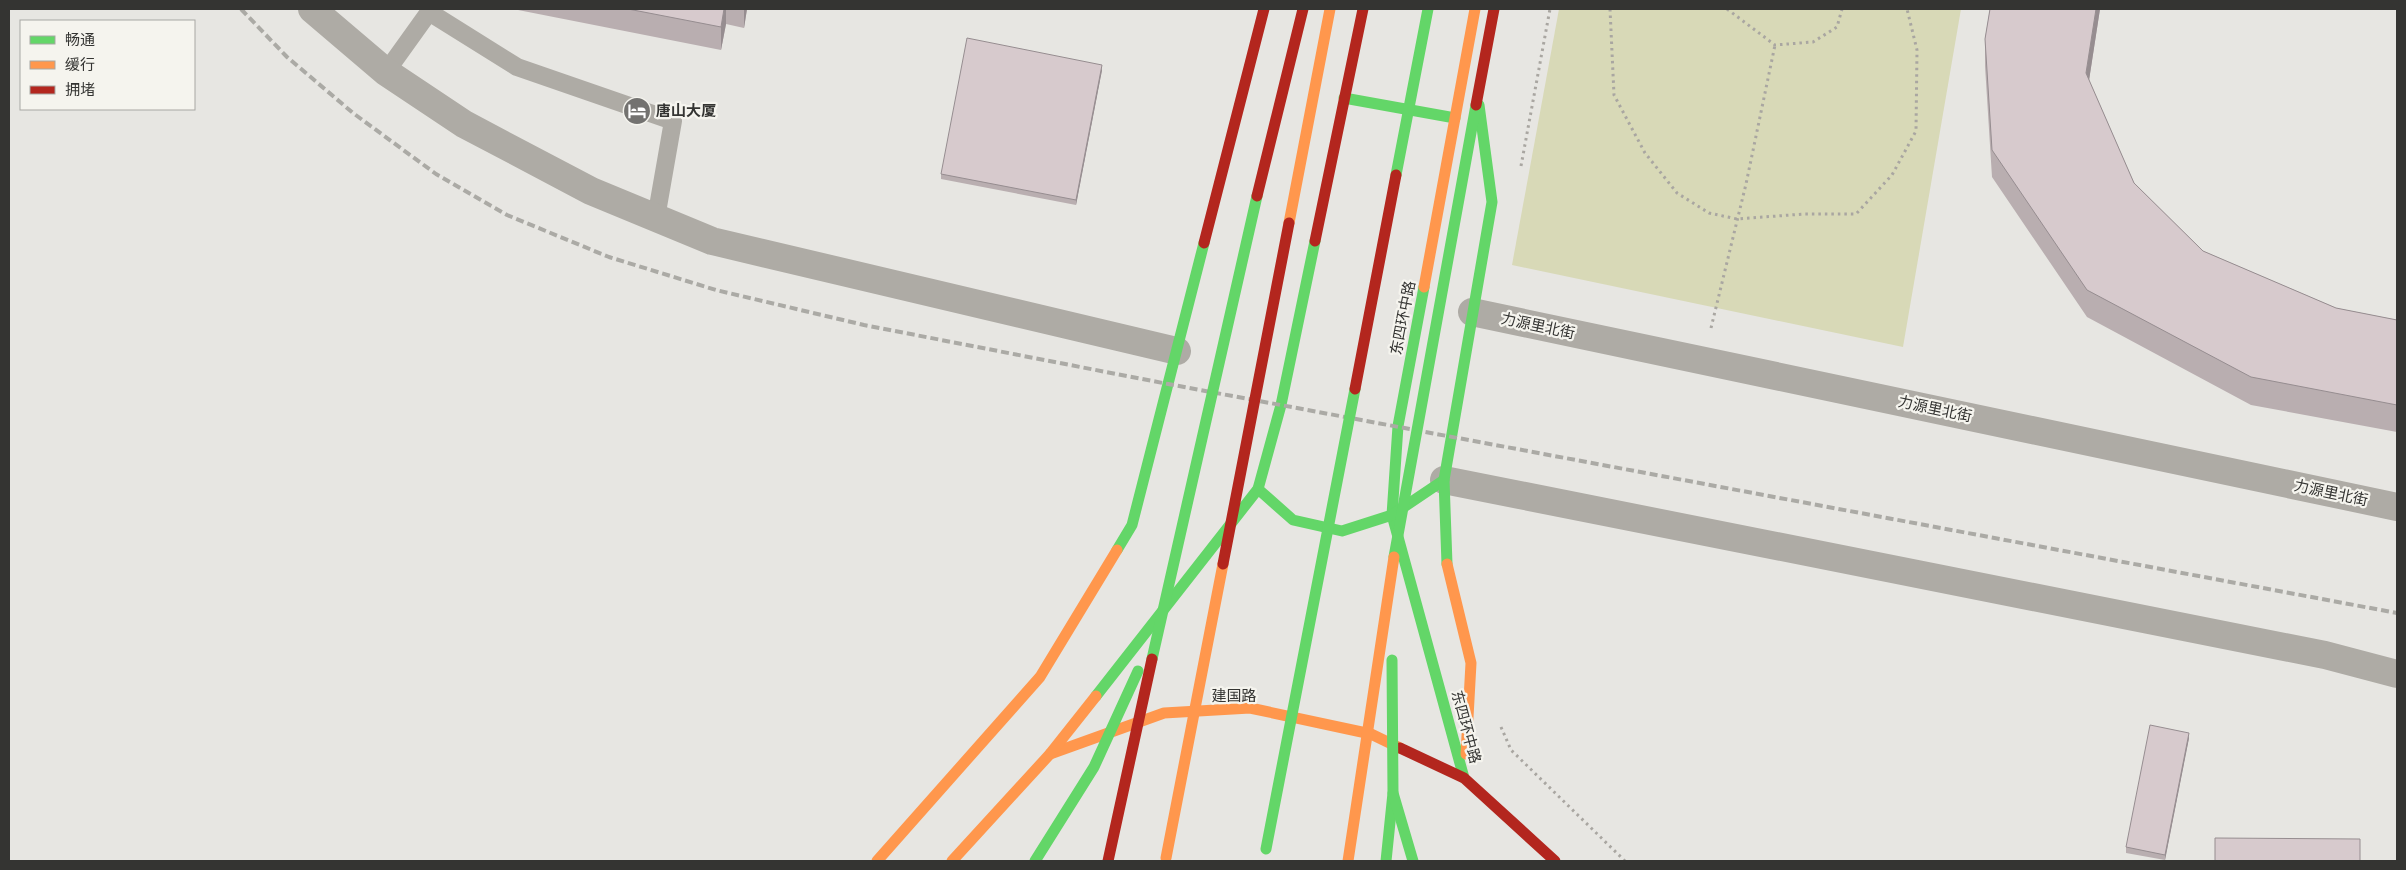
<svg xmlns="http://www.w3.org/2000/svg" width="2406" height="870" font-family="Bitter,'Noto Sans SC',serif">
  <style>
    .green { fill: #d8d9b7 }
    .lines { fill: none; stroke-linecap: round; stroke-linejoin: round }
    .path { stroke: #a9a6a1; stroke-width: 3; stroke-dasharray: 2.5 4; stroke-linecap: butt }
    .lane { stroke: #aeaba5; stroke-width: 18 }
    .street { stroke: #aeaba5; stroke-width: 28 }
    .fast { stroke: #63d668; stroke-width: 11 }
    .slow { stroke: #ff974d; stroke-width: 11 }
    .jam { stroke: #b3261e; stroke-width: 11 }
    .rail { stroke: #abaaa5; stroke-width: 4; stroke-dasharray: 8 4; stroke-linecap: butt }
    .fast-bridge { stroke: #63d668; stroke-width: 11 }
    .slow-bridge { stroke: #ff974d; stroke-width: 11 }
    .jam-bridge { stroke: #b3261e; stroke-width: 11 }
    .wall { fill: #b9aeb0 }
    .shaded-wall { fill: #968d90 }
    .building { fill: #d7cacd; stroke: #968d90 }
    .labels { text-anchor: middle; stroke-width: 4.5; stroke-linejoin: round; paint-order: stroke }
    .poi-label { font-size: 15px; font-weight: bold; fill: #343432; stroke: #f5f4ee; text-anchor: start }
    .street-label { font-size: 15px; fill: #343432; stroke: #f5f4ee }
  </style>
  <rect width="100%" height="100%" fill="#e7e6e2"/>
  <path class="green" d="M1559 9H1961L1903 347 1512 265Z"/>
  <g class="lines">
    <g class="path">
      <path d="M1610 9 1614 95 1645 153 1677 193 1709 213 1737 219 1804 214H1856L1892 175 1916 131 1917 50 1907 9"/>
      <path d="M1727 9 1775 45 1813 42 1837 27 1842 9"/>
      <path d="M1521 166 1550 9"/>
      <path d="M1711 328 1746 184 1775 45"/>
      <path d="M1501 727 1511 750 1625 861"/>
    </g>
    <path class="lane" d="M386 72 429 12 517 67 673 121 656 218"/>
    <g class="street">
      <path d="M312 9 386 72 464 124 591 191 712 241 1177 351"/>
      <path d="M1472 312 2397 507"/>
      <path d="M1444 480 2325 655 2397 674"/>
    </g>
    <g class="fast">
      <path d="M1344 98 1455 118"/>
      <path d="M1424 287 1398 426 1392 515 1464 778"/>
      <path d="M1258 489 1293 520 1342 531 1392 515 1444 480"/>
      <path d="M1117 550 1132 525 1204 243"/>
      <path d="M1447 564 1444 480 1492 202 1479 105"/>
      <path d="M1096 696 1258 489 1281 405 1315 241"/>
      <path d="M1386 861 1393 793"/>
    </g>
    <g class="slow">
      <path d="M1424 287 1475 9"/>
      <path d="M1447 564 1471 663 1466 754"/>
      <path d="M1050 754 1164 713 1250 708 1371 734 1400 748"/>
      <path d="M877 861 1040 677 1117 550"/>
      <path d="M952 861 1050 754 1096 696"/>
    </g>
    <g class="jam">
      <path d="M1315 241 1363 9"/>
      <path d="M1204 243 1264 9"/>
      <path d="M1400 748 1464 778 1555 861"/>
    </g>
    <path class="rail" d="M241 9 287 57 353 113 436 174 507 215 609 257 716 290 864 325 1168 384 2397 613"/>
    <g class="fast-bridge">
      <path d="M1396 175 1428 9"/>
      <path d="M1394 557 1476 105"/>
      <path d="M1152 659 1257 196"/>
      <path d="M1392 660 1393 793 1413 861"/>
      <path d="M1266 849 1355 389"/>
      <path d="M1035 861 1094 767 1138 671"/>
    </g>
    <g class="slow-bridge">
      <path d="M1289 223 1330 9"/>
      <path d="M1166 858 1223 564"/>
      <path d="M1348 861 1394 557"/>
    </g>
    <g class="jam-bridge">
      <path d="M1476 105 1494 9"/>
      <path d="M1257 196 1303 9"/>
      <path d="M1355 389 1396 175"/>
      <path d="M1223 564 1289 223"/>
      <path d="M1108 861 1152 659"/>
    </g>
  </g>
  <g class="wall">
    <path d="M513 9H747L744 28 726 24 721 50Z"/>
    <path d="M1990 9H2100L2089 80 2134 183 2203 251 2336 308 2397 320V432L2251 405 2087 317 1992 177 1985 66V39Z"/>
    <path d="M1102 70 1076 205 941 179V174Z"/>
    <path d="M2189 738 2165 860 2126 853V847Z"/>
  </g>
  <g class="shaded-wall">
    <path d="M724 9H726V24L721 50V27Z"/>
    <path d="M744 9H747L744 28Z"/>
    <path d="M2096 9H2100L2086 100V73Z"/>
    <path d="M1102 65V70L1076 205V200Z"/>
    <path d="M2189 733V738L2165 860V855Z"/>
  </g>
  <g class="building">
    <path d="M628 9H724L721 27Z"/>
    <path d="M1990 9H2096L2086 73 2134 183 2203 251 2336 308 2397 320V405L2251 377 2087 290 1992 150 1985 39Z"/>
    <path d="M967 38 1102 65 1076 200 941 174Z"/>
    <path d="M2150 725 2189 733 2165 855 2126 847Z"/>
    <path d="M2215 838 2360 839V861H2215Z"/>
  </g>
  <defs>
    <g id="hotel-disc" transform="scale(1.4375)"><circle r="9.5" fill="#737270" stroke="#f5f4ee"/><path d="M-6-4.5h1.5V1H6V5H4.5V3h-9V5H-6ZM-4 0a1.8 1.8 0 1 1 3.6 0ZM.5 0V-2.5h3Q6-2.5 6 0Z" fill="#fff"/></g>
  </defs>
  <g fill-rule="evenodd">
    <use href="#hotel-disc" x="637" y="111"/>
  </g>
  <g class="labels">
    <g class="poi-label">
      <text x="656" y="116">唐山大厦</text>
    </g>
    <g class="street-label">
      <text transform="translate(1403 318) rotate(-79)" y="5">东四环中路</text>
      <text transform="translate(1538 326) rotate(12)" y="5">力源里北街</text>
      <text transform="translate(1935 409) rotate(12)" y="5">力源里北街</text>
      <text transform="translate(2331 493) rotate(12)" y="5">力源里北街</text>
      <text x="1234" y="701">建国路</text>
      <text transform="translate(1466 727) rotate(75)" y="5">东四环中路</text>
    </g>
  </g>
  <rect width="2406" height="870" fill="none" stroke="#343432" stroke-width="20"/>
  <rect x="20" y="20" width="175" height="90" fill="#f5f4ee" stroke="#a8a7a3"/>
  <rect x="30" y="36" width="25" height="8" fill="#63d668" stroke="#a8a7a3"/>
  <text x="65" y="45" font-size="15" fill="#343432">畅通</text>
  <rect x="30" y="61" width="25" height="8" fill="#ff974d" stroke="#a8a7a3"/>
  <text x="65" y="70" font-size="15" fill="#343432">缓行</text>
  <rect x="30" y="86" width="25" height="8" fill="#b3261e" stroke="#a8a7a3"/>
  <text x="65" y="95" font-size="15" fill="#343432">拥堵</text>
</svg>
